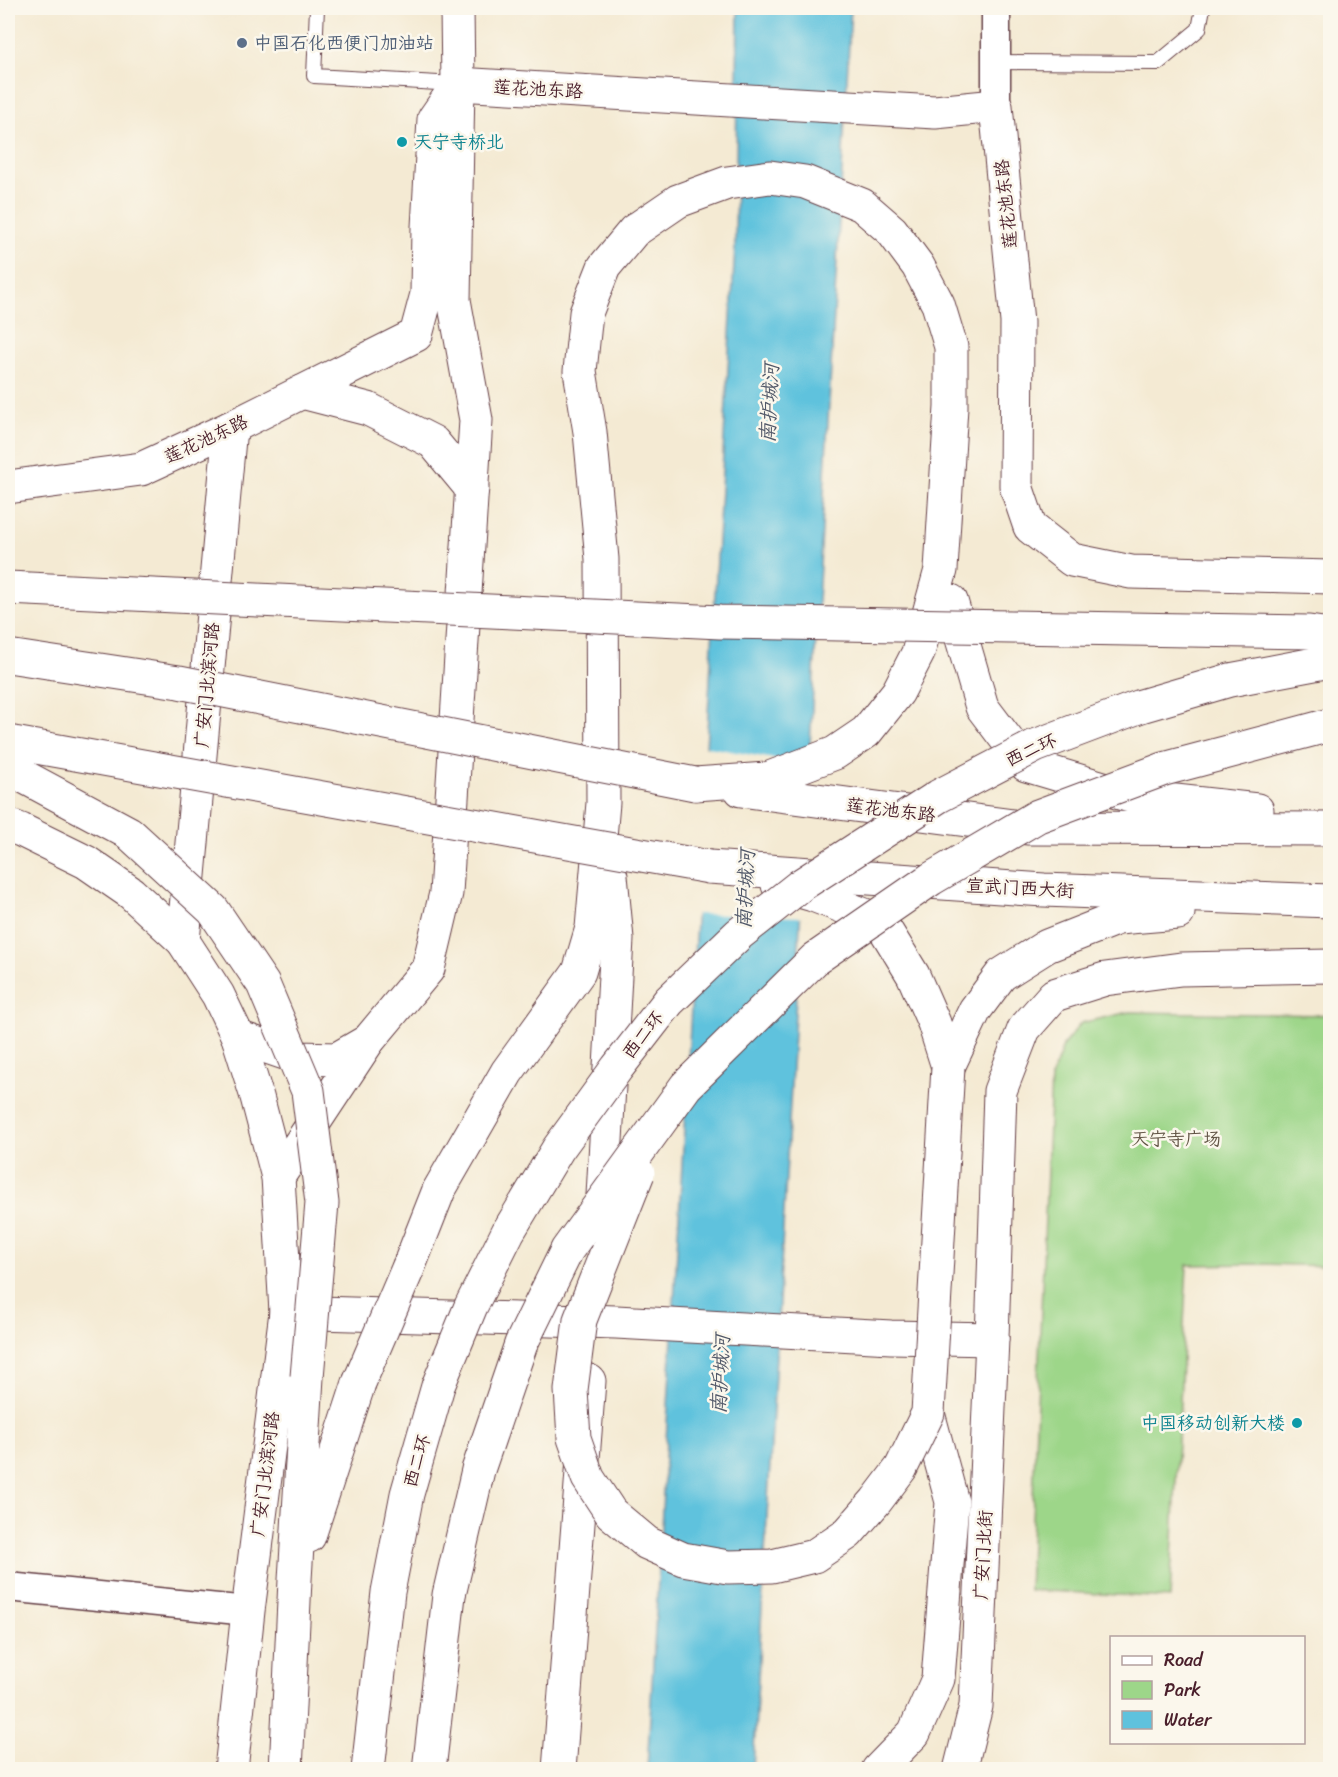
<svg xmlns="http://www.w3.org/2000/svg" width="1338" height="1777" font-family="Sriracha,'LXGW WenKai TC',sans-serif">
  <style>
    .green { fill: #9dd689; stroke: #747a5a; stroke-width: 1.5 }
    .water { fill: #5fc2dd; stroke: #547084; stroke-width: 1.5 }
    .pier { fill: #f4ead3 }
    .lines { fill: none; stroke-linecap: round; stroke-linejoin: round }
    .service-casing { stroke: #643d44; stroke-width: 16 }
    .minor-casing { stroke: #643d44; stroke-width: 31 }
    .tertiary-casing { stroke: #643d44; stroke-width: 35 }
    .trunk-casing { stroke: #643d44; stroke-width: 35 }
    .service { stroke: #fff; stroke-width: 14 }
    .minor { stroke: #fff; stroke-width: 28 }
    .tertiary { stroke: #fff; stroke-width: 33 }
    .trunk { stroke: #fff; stroke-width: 33 }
    .trunk-bridge-casing { stroke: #643d44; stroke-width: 35; stroke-linecap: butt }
    .trunk-bridge { stroke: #fff; stroke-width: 33 }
    .service-dot { fill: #5c6f8a; stroke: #fbf7ec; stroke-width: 2 }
    .culture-dot { fill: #0f9aa8; stroke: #fbf7ec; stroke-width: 2 }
    .labels { text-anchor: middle; stroke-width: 5; stroke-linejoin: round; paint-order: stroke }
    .service-label { font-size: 18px; fill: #4e5e75; stroke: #fbf7ec; text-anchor: start }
    .street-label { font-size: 18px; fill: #4a1f2b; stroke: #fbf7ec }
    .culture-label { font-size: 18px; fill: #0d838f; stroke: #fbf7ec; text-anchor: start }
    .park-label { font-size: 18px; fill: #635647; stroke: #fbf7ec }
    .water-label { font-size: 20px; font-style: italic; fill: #515869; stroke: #fbf7ec }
  </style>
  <rect width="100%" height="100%" fill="#fbf7ec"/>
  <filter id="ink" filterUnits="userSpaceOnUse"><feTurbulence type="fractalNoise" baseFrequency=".0167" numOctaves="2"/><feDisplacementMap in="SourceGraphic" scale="12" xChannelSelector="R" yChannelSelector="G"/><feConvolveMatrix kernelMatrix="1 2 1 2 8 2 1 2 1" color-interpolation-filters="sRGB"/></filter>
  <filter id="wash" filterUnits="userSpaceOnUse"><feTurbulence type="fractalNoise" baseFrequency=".008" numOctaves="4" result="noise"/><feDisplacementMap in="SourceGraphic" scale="24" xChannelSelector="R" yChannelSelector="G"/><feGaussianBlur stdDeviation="1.35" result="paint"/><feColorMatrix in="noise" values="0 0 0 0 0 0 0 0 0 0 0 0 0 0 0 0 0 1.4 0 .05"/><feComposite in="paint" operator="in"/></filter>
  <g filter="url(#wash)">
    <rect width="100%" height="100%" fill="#f4ead3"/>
    <path class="green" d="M1129 1012 1330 1015V1266L1261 1264 1187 1265 1170 1598 1029 1590 1051 1078 1064 1044 1081 1023Z"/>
    <path class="water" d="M738 8H851L753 1769 647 1770 735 247Z"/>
    <path class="pier" d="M703 746 812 766 803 917 693 914Z"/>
  </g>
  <g filter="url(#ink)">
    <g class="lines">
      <g class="service-casing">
        <g id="service">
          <path d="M317 8 314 76 456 84"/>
          <path d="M995 62 1158 63 1199 29 1203 8"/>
        </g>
      </g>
      <g class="minor-casing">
        <g id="minor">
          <path d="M996 106V8"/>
          <path d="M8 1587 248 1611"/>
        </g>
      </g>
      <g class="tertiary-casing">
        <g id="tertiary">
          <path d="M458 84 935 112 996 106 1017 322 1016 486 1030 527 1072 560 1131 572 1330 577"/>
          <path d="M302 392 368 409 433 442 472 489"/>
          <path d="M8 487 141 469 230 428 416 335 427 294 428 227 434 119 452 93"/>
          <path d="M8 825 21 830 86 862 131 893 183 941 218 995 238 1037 257 1097 278 1177 286 1312 248 1611 231 1770"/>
          <path d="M183 941 230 428"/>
          <path d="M238 1037 299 1058 337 1059 368 1041"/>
          <path d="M278 1177 368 1041 428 969 446 893 476 420 454 300 458 84 457 8"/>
          <path d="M286 1312 616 1322 891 1337 992 1339"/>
          <path d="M960 1770 976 1706 992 1339 1000 1091 1024 1029 1054 995 1105 979 1181 969 1330 966"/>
        </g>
      </g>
      <g class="trunk-casing">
        <g id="trunk">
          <path d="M951 601 982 707 1026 765 1130 796 1257 810"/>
          <path d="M741 790 1027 828 1330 829"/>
          <path d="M709 867 1044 890 1330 901"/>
          <path d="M778 885 813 895 880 921 913 975 934 1023 948 1067"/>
          <path d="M948 1067 975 1010 1001 975 1047 946 1118 918 1178 913"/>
          <path d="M602 1214 617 939 611 876"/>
          <path d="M409 1266 439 1190 507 1072 579 972 592 928 603 803 602 559 590 432 580 371 586 313 604 267 634 231 678 201 727 183 770 177 805 182 862 205 892 231 918 266 938 304 951 347V407L941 570 918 653 898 692 866 732 835 753 767 779 695 784"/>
          <path d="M309 1536 359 1383"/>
          <path d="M286 1770 295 1580 307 1377"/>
          <path d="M559 1770 589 1381"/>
          <path d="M878 1770 914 1733 938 1679 952 1502 928 1413"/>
        </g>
      </g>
      <use href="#service" class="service"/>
      <use href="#minor" class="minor"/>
      <use href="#tertiary" class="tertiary"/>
      <use href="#trunk" class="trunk"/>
      <g class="trunk-bridge-casing">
        <g id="trunk-bridge">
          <path d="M8 588 720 622 1309 632 1330 635"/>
          <path d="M8 656 179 682 695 784"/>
          <path d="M8 742 709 867"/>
          <path d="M8 768 129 833 213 910 263 984 308 1091 322 1203 307 1377"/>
          <path d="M638 1173 580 1320 571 1390 574 1438 588 1478 611 1513 647 1543 683 1559 728 1567 772 1566 814 1556 848 1533 876 1501 901 1468 928 1413 948 1067"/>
          <path d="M359 1383 409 1266"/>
          <path d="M368 1770 388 1592 407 1494 438 1386 471 1306 508 1232 558 1149 617 1068 669 1001 739 934 801 885 939 796 1035 746 1141 706 1230 680 1330 661"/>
          <path d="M429 1770 449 1595 478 1470 521 1344 567 1250 686 1086 815 959 931 879 1038 816 1164 769 1330 725"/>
        </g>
      </g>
      <use href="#trunk-bridge" class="trunk-bridge"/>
    </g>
  </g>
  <circle class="service-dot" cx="242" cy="43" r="6"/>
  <g class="culture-dot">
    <circle cx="402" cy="142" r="6"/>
    <circle cx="1297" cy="1423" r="6"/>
  </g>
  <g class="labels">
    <g class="service-label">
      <text x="254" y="49">中国石化西便门加油站</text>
    </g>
    <g class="street-label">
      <text transform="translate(538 89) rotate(3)" y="6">莲花池东路</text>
      <text transform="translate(1006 204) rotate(-96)" y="6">莲花池东路</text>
      <text transform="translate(206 439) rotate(-25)" y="6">莲花池东路</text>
      <text transform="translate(207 685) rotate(-85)" y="6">广安门北滨河路</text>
      <text transform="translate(1031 750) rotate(-25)" y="6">西二环</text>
      <text transform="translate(891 810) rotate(7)" y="6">莲花池东路</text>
      <text transform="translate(1020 888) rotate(3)" y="6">宣武门西大街</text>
      <text transform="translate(643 1035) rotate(-52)" y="6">西二环</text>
      <text transform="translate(417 1461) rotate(-74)" y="6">西二环</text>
      <text transform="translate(265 1474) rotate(-83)" y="6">广安门北滨河路</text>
      <text transform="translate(983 1555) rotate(-87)" y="6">广安门北街</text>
    </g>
    <g class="culture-label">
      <text x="414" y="148">天宁寺桥北</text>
      <text x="1285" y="1429" text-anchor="end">中国移动创新大楼</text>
    </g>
    <g class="park-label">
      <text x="1176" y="1145">天宁寺广场</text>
    </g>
    <g class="water-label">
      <text transform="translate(769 403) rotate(-87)" y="7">南护城河</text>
      <text transform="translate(745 889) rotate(-87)" y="7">南护城河</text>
      <text transform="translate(720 1374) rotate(-87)" y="7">南护城河</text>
    </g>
  </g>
  <rect width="1338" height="1777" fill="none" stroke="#fbf7ec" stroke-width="30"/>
  <rect x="1110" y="1636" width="195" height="108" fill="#fbf7ec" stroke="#b4a19f" stroke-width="1.5"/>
  <rect x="1122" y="1656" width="30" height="9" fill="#ffffff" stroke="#b4a19f" stroke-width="1.5"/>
  <text x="1164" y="1666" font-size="18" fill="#4a1f2b">Road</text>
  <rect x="1122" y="1681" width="30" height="18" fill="#9dd689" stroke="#b4a19f" stroke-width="1.5"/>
  <text x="1164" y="1696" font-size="18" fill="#4a1f2b">Park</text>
  <rect x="1122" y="1711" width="30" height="18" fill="#5fc2dd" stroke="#b4a19f" stroke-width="1.5"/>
  <text x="1164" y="1726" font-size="18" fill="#4a1f2b">Water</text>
</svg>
